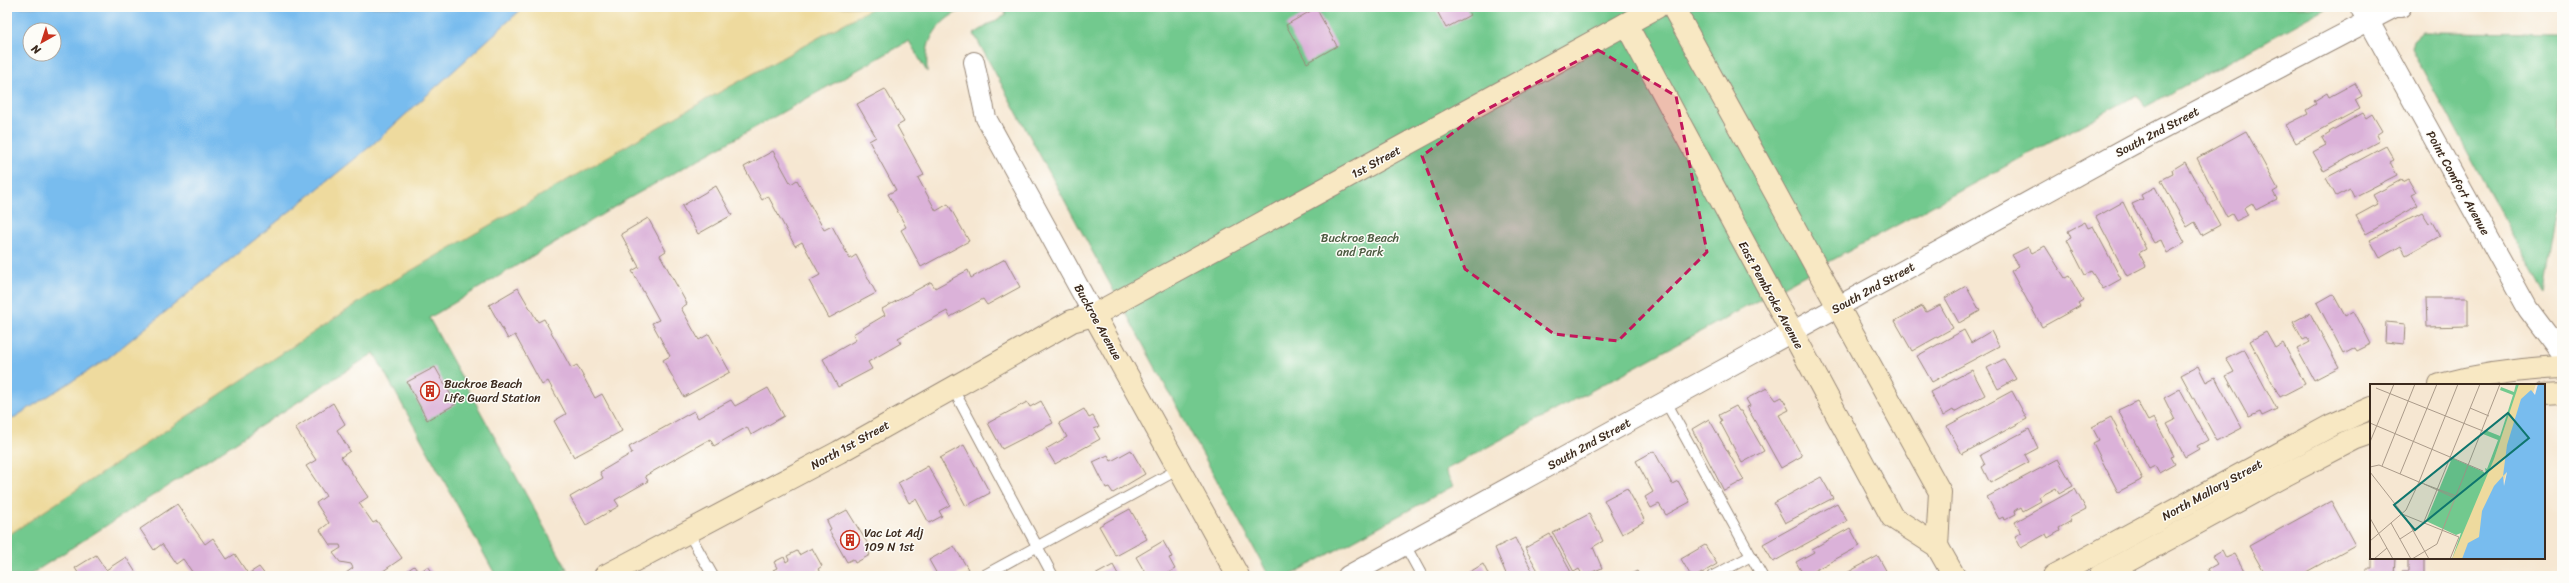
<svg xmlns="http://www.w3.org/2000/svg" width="2569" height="583" font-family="Sriracha,sans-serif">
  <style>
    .green { fill: #72c98e; stroke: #567a56 }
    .sand { fill: #eeda9e; stroke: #94825e }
    .water { fill: #78bcee; stroke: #5a7386; fill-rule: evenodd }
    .building { fill: #dbb2d9 }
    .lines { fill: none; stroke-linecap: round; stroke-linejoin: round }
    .lane-casing { stroke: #988878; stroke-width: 12 }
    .street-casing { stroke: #988878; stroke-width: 22 }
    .secondary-casing { stroke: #988878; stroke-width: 24 }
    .lane { stroke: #fff; stroke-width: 10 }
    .street { stroke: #fff; stroke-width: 20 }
    .secondary { stroke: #f8e8c3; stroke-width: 22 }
    .marked { fill: #c2185b; fill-opacity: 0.2; stroke: #c2185b; stroke-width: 3; stroke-dasharray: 8 5; stroke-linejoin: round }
    .labels { text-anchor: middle; stroke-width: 3; stroke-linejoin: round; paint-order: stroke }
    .street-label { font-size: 12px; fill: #3b2a1e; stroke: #fdfcf7 }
    .park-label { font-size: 12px; fill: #4c5a40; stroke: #fdfcf7 }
    .poi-label { font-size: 12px; fill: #3b2a1e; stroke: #fdfcf7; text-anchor: start }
    .inset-road { fill: none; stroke: #ab9b8a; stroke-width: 1 }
    .view { fill: #0f766e; fill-opacity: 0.15; stroke: #0f766e; stroke-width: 2 }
    .inset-edge { fill: none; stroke: #3b2a1e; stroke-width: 2 }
  </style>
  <rect width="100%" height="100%" fill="#fdfcf7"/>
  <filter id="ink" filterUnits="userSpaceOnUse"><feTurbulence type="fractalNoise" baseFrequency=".025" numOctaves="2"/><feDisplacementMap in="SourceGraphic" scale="8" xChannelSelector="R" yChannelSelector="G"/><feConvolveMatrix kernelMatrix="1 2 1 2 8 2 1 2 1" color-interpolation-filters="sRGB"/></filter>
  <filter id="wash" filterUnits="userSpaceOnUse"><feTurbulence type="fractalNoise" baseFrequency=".012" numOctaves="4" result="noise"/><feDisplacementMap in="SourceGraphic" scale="16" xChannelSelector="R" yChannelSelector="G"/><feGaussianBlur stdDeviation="0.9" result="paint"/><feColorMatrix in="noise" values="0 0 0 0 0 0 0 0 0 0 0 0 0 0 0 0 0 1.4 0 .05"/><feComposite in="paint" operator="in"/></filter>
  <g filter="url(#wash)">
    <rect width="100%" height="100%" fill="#f6e7d2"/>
    <g class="green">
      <path d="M599 7H972C952 11 933 27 928 47 926 55 927 64 927 72L909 41 626 200 429 318 567 569 553 576H496L374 353 28 576H7V417Z"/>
      <path d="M999 7H2324L2325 9 2145 107 2137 95 1445 470 1453 486 1289 576H1269L974 34 1006 14 1003 8Z"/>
      <path d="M2422 32 2562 33V193L2545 294 2414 54 2411 48 2413 40Z"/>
    </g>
    <path class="sand" d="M226 7H874L700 103 376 291 7 536V201Z"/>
    <path class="water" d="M7 7H524L372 145 107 359 7 422ZM30 30H54V54H30Z"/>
    <g id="blocks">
      <g class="building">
        <path d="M1435 7H1466L1470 15 1446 28Z"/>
        <path d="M1316 8 1337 46 1307 63 1286 25Z"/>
        <path d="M2355 83 2362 96 2355 100 2360 109 2296 143 2286 125 2308 114 2306 110 2316 104 2314 101 2327 93 2329 97Z"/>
        <path d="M885 89 904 122 897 126 924 175 918 178 936 211 948 204 969 241 921 267 901 230 906 227 888 194 896 190 869 141 876 137 857 104Z"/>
        <path d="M2363 113 2366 118 2372 114 2382 131 2376 135 2379 141 2324 171 2313 152 2326 145 2322 138 2330 133 2329 132Z"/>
        <path d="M2246 131 2278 189 2273 192 2277 199 2256 210 2252 203 2244 208 2248 215 2236 221 2232 214 2227 217 2197 158Z"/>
        <path d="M2386 146 2394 160 2390 162 2397 175 2354 197 2350 189 2336 196 2326 178Z"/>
        <path d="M773 151 791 184 797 180 824 230 832 226 850 259 856 255 876 293 829 318 809 281 820 275 802 242 795 246 768 196 762 200 744 167Z"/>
        <path d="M2185 162 2220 225 2202 235 2195 222 2187 227 2161 180 2173 174 2172 170Z"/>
        <path d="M2408 179 2416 193 2412 195 2418 205 2366 234 2356 216 2378 204 2373 195 2401 180 2402 182Z"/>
        <path d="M716 186 732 215 698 234 682 206Z"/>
        <path d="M2155 187 2185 243 2167 253 2161 240 2154 243 2132 204 2143 199 2141 195Z"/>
        <path d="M2123 202 2146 249 2139 253 2146 266 2127 276 2096 217Z"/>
        <path d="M2422 212 2429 223 2432 222 2440 236 2406 255 2401 246 2380 258 2370 240Z"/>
        <path d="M648 218 666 251 660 255 687 304 681 308 699 340 709 334 730 372 684 397 663 360 670 356 652 323 659 320 632 271 639 267 621 234Z"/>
        <path d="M2085 222 2088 228 2093 226 2121 279 2103 289 2091 271 2085 275 2067 240 2071 238 2068 231Z"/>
        <path d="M2045 246 2065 278 2069 276 2083 300 2078 303 2080 306 2042 327 2011 271 2019 266 2012 255 2028 247 2032 253Z"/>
        <path d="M1005 259 1020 287 987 305 983 299 950 317 947 311 914 329 898 338 901 343 868 362 872 369 838 387 823 359 856 340 853 334 885 315 882 309 931 282 935 288 968 270 971 278Z"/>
        <path d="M1966 286 1980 311 1959 323 1945 298Z"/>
        <path d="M518 288 538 322 544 319 571 368 577 365 595 398 602 394 622 431 574 457 554 421 566 414 548 381 542 385 515 335 508 339 489 305Z"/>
        <path d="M2333 294 2345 316 2354 311 2371 344 2357 351 2355 348 2344 354 2317 303Z"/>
        <path d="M2426 298H2468V326L2427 327Z"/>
        <path d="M1940 305 1953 328 1912 351 1895 321 1922 306 1926 312Z"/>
        <path d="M2310 313 2339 367 2314 380 2297 349 2310 342 2307 338 2303 340 2293 322Z"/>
        <path d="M2386 322 2405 324 2404 344 2385 342Z"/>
        <path d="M1964 330 1971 343 1991 331 1999 346 1932 382 1917 356Z"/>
        <path d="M2266 332 2275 348 2283 343 2305 384 2280 397 2250 341Z"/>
        <path d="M2244 349 2277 409 2262 416 2260 412 2249 417 2226 376 2234 372 2226 358Z"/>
        <path d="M2004 359 2016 379 1998 389 1987 368Z"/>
        <path d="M2198 366 2206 382 2215 377 2242 428 2217 441 2181 375Z"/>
        <path d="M435 367 456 404 427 420 407 382Z"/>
        <path d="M1972 370 1985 395 1954 412 1953 410 1943 416 1930 392Z"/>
        <path d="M768 388 784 416 751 435 747 427 714 446 710 439 645 476 648 481 615 500 619 506 586 525 570 497 603 478 600 472 632 453 629 447 694 411 698 418 731 400 735 406Z"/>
        <path d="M1767 388 1776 400 1782 397 1789 410 1779 415 1802 456 1781 468 1747 407 1750 406 1746 399Z"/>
        <path d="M2180 389 2208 440 2197 446 2199 449 2185 457 2167 424 2175 420 2164 398Z"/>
        <path d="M2012 391 2027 419 1962 454 1947 426Z"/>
        <path d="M1041 401 1053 423 1002 449 988 423 1027 402 1030 407Z"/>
        <path d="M2137 401 2148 421 2154 418 2174 456 2171 457 2175 464 2159 473 2155 466 2149 469 2118 410Z"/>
        <path d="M333 403 345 424 337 430 350 451 341 457 368 497 359 503 373 523 377 521 402 558 376 576H348L346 573 353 568 351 564 340 562 333 553 341 548 340 545H330L320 530 329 523 316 503 326 496 306 466 316 460 295 428Z"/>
        <path d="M1736 406 1739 411H1741L1764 451 1742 463 1720 422 1722 421 1719 415Z"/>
        <path d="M1084 409 1089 418 1093 416 1099 427 1094 429 1100 439 1055 464 1046 449 1067 437 1059 423Z"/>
        <path d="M2111 417 2143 479 2118 492 2093 443 2099 440 2092 427Z"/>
        <path d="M1709 419 1744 480 1724 491 1692 429Z"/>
        <path d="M2029 429 2038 448 2025 455 2029 462 1990 483 1982 467 1985 465 1980 455Z"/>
        <path d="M964 445 990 493 966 506 940 458Z"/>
        <path d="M1131 450 1145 474 1113 493 1109 487 1106 488 1093 462 1108 455 1111 461 1113 460Z"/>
        <path d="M1654 451 1672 484 1678 481 1690 502 1666 515 1659 504 1651 508 1645 497 1653 492 1636 461Z"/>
        <path d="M2058 459 2073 486 2059 494 2056 488 2039 497 2041 501 2023 511 2021 507 2015 511 2016 514 2004 520 2003 517 1999 519 1987 497Z"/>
        <path d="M928 466 950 505 939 511 942 516 929 523 916 499 909 503 898 483Z"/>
        <path d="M1821 477 1833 498 1785 523 1774 503Z"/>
        <path d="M1627 488 1645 521 1622 534 1604 500Z"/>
        <path d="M2075 489 2086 509 2069 518 2071 521 2059 528 2060 531 2048 538 2046 534 2021 548 2015 536 2021 533 2015 522Z"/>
        <path d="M2331 501 2355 545 2299 576H2266L2249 546Z"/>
        <path d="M1837 503 1847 521 1773 562 1763 544Z"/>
        <path d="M177 504 205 544 213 538 227 559 235 554 248 574 259 567 266 576H195L183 559 176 564 162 544 154 550 140 529Z"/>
        <path d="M1130 509 1147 539 1116 556 1099 526Z"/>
        <path d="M847 510 871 549 868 551 870 555 855 563 853 559 847 562 829 530 831 529 827 521Z"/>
        <path d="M1589 514 1603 541 1593 547 1602 568 1583 576 1579 569 1574 572 1553 533Z"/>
        <path d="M1850 528 1860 546 1804 576 1796 562 1814 552 1812 549Z"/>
        <path d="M1550 534 1572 574 1571 576H1541L1525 548Z"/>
        <path d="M1515 538 1519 546 1535 576H1507L1495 548Z"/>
        <path d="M1163 541 1172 557 1169 558 1175 569 1166 574 1167 576H1147L1136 557Z"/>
        <path d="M1705 545 1717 564 1697 576H1691L1681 559Z"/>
        <path d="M954 546 968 569 955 576H938L929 560Z"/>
        <path d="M812 548 822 566 818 569 822 576H776L773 570 777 568 774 562 784 557 786 562 789 560 787 556 797 551 799 555Z"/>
        <path d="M2222 550 2226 558 2235 554 2247 576H2212L2208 569 2217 564 2212 556Z"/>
        <path d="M96 555 106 570 126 557 138 576H80L75 568Z"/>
        <path d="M1878 556 1889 576H1841Z"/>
        <path d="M2372 558H2395L2394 576H2366V569H2372Z"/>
        <path d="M2408 558H2424V576H2402V571H2408Z"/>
        <path d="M1483 564 1489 576H1463Z"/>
        <path d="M1113 565 1119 576H1093Z"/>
        <path d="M414 566 419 573 428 566 435 576H400Z"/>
        <path d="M1637 571 1640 576H1627Z"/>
      </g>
    </g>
  </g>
  <g filter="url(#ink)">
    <use href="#blocks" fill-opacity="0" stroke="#988878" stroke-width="1"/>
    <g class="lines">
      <g class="lane-casing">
        <g id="lane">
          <path d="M952 387 1053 576"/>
          <path d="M1666 402 1762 576"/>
          <path d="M688 532 713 576"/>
          <path d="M1405 545 1422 576"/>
          <path d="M983 576 1179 469"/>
          <path d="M1713 576 1751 556"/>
        </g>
      </g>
      <g class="street-casing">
        <g id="street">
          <path d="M2361 7 2528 309 2562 354"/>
          <path d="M974 62 986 118 1094 315"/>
          <path d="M1348 576 2132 145 2395 7H2401"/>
        </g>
      </g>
      <g class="secondary-casing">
        <g id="secondary">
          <path d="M1673 7 1940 492 1937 546"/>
          <path d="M1626 24 1892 517 1937 546 1954 576"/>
          <path d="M1094 315 1238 576"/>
          <path d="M2440 385C2481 374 2520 369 2562 367"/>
          <path d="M2544 395 2562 394"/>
          <path d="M605 576 839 452 1072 321 1094 315 1657 7"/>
          <path d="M2054 576 2332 425 2371 408"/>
          <path d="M2100 576 2287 474 2354 439 2371 433"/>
        </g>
      </g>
      <use href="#lane" class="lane"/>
      <use href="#street" class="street"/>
      <use href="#secondary" class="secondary"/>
    </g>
  </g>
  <path class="marked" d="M1598 50 1676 96 1707 252 1618 341 1554 334 1465 269 1422 156 1478 114Z"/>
  <defs>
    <g id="building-ring" transform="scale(1)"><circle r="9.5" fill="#fdfcf7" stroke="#c8321e" stroke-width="1.5"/><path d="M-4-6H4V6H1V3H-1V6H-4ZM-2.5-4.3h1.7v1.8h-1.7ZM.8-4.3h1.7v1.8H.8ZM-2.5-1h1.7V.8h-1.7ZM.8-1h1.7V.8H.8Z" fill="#c8321e"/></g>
  </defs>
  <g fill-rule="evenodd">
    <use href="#building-ring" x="430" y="391"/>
    <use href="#building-ring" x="850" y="540"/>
  </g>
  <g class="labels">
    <g class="street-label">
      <text transform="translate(2157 132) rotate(-28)" y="4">South 2nd Street</text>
      <text transform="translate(1376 162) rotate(-29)" y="4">1st Street</text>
      <text transform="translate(2458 183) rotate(61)" y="4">Point Comfort Avenue</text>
      <text transform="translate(1873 288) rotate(-29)" y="4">South 2nd Street</text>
      <text transform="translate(1771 295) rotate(61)" y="4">East Pembroke Avenue</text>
      <text transform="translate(1098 322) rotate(61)" y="4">Buckroe Avenue</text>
      <text transform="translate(1589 444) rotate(-29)" y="4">South 2nd Street</text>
      <text transform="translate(850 445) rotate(-29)" y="4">North 1st Street</text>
      <text transform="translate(2212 490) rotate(-29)" y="4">North Mallory Street</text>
    </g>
    <g class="park-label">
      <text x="1360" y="242">Buckroe Beach<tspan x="1360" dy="14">and Park</tspan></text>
    </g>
    <g class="poi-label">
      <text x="444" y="388">Buckroe Beach<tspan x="444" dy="14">Life Guard Station</tspan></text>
      <text x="864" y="537">Vac Lot Adj<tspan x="864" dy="14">109 N 1st</tspan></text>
    </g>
  </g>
  <g transform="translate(2370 384)">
    <rect width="175" height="175" fill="#f6e7d2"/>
    <path d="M146 0H155L93 175H82L91 149 86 151 56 137 82 74 114 88V90L116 89 115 84 117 85 128 56 113 50 115 46 130 52 143 11 130 6 131 3 144 8Z" fill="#72c98e"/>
    <path d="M149 0H166L114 156 96 175H82L124 75Z" fill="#eeda9e"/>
    <path d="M168 0H175V175H92L98 159 109 153 112 127 124 102 133 92 134 102 137 88 133 92 137 61 151 15 161 6 165 11Z" fill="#78bcee"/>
    <path class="inset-road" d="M6 4 113 47M100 24 119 32M0 39 113 87M0 58 24 0M12 82 45 0M0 83 9 81 49 98M0 88 36 134 59 175M30 90 67 0M54 100 85 114M86 112 49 98 88 0M32 130 89 153 80 175M0 134 23 175M21 139 41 175M30 155 53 140 110 0M0 157 36 126 49 98M4 175 17 164M42 175 67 160 130 0"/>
    <path class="view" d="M138 29 159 54 45 146 24 121Z"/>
    <rect width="175" height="175" class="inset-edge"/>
  </g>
  <rect width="2569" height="583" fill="none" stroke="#fdfcf7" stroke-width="24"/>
  <g transform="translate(42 42) rotate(219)"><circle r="19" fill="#fdfcf7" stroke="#afa8a0"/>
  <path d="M0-3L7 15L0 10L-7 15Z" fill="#c8321e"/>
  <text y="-6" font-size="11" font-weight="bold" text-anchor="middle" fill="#3b2a1e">N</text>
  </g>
</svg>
